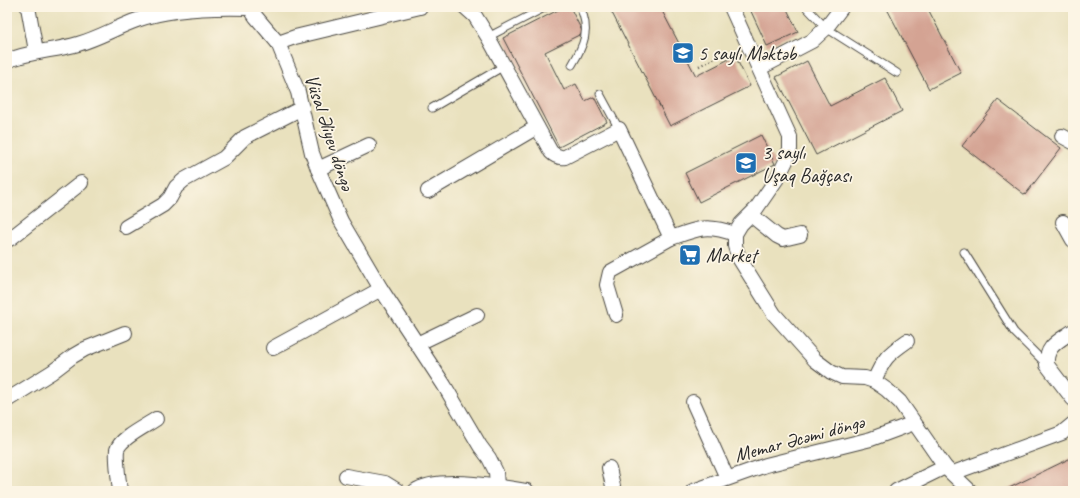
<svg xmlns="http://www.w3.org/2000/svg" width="1080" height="498" font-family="Caveat,sans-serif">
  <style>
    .building { fill: #d4a393 }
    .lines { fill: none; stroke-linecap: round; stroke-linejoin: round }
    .service-casing { stroke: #484641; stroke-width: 9 }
    .minor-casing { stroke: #484641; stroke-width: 16 }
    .path { stroke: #484641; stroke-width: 2.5; stroke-dasharray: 1 3; stroke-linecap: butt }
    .service { stroke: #fff; stroke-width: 7 }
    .minor { stroke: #fff; stroke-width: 14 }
    .labels { text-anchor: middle; stroke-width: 3.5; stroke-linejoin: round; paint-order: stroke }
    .poi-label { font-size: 20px; fill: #2b2b2b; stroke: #fcf5e5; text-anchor: start }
    .street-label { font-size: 20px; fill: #2b2b2b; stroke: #fcf5e5 }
  </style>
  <rect width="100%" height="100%" fill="#fcf5e5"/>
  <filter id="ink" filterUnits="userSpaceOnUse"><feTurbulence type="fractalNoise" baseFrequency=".025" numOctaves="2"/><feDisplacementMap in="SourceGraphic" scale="8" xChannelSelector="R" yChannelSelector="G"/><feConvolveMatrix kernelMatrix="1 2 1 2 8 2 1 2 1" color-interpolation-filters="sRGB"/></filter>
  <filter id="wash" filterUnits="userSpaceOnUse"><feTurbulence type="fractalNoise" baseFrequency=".012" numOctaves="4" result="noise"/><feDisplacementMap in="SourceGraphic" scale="16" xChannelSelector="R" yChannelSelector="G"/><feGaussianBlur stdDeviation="0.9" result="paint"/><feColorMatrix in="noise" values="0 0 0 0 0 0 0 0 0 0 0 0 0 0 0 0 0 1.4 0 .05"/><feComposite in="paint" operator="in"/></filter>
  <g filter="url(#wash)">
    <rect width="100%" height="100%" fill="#e9e1be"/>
    <g id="blocks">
      <g class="building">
        <path d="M564 7H570L583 33 545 52 564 90 576 84 585 101 594 97 607 122 559 147 503 38Z"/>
        <path d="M609 7H660L696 76 735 56 750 86 670 126Z"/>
        <path d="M749 7H786L798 32 767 46Z"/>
        <path d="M886 7H927L961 73 929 89Z"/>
        <path d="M807 61 830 106 885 78 902 111 816 155 776 77Z"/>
        <path d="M998 100 1061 148 1025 195 962 146Z"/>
        <path d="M761 135 775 164 699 202 685 173Z"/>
        <path d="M1073 457V491H1005V490Z"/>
      </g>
    </g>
  </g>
  <g filter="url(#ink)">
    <use href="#blocks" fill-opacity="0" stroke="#484641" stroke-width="1"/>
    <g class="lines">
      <g class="service-casing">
        <g id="service">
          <path d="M806 7 826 28 897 73"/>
          <path d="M488 37 546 7"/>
          <path d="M572 65C584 45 591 30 580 7"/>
          <path d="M600 94 619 129"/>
          <path d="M432 108 504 66"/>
          <path d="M964 252 1014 332 1046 364"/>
        </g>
      </g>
      <g class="minor-casing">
        <g id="minor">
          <path d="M28 7 36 51"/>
          <path d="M465 7 475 16 488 37 551 152C555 156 559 158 565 157L619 129 671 238C698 228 707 224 735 234"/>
          <path d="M731 7 790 137V149L786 161 778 177 756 209 741 224 735 234V246L739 258 774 314 815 360 831 372 842 377 865 378 874 381 887 390 900 402 945 467 970 491"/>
          <path d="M278 43 295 37 420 7"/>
          <path d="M7 61C30 51 54 51 78 44 99 38 117 27 137 20 169 8 216 7 250 8L256 17 278 43 298 92 312 153 318 169 341 221 381 289 444 385 480 446 489 458 496 472 497 486"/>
          <path d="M760 68 812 41 826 28 842 7"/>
          <path d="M1062 136 1073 142"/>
          <path d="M318 169 369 145"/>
          <path d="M428 191 537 127"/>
          <path d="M751 215 777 236 783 239 800 235"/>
          <path d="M1063 222 1073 240"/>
          <path d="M126 227 163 205 170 198 176 187 184 180 224 158 245 137 302 108"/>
          <path d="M7 240 11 238 81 183"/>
          <path d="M616 315 607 285 610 272 671 238"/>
          <path d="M1073 331C1059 341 1045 346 1047 365L1073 399"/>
          <path d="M417 344 477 315"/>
          <path d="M273 348 381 289"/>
          <path d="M874 381C884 358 887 355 907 341"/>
          <path d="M7 400 52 372 73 356 85 349 125 333"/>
          <path d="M693 402 727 478"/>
          <path d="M609 468 614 491"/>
          <path d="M953 473 1062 433 1073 424"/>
          <path d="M346 476 385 483 398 491"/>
          <path d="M120 491C119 483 116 457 117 450 120 438 146 426 156 419"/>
          <path d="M415 491C437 475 501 487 527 491"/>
          <path d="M693 491 766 465 871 439 914 423"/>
          <path d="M896 491 945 467"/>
        </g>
      </g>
      <path class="path" d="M699 66 735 49"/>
      <use href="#service" class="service"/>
      <use href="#minor" class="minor"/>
    </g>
  </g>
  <defs>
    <g id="school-square" transform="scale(1.15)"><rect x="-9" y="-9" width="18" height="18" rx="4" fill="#1f6fb2" stroke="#fcf5e5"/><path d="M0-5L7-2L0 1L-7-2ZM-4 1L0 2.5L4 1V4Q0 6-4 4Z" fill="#fff"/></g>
    <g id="supermarket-square" transform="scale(1.15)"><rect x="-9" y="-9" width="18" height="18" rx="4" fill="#1f6fb2" stroke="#fcf5e5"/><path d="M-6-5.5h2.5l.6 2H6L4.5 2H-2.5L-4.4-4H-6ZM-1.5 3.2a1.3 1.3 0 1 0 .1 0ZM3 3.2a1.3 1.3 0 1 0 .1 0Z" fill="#fff"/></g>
  </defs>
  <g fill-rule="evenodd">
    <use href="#school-square" x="683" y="53"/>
    <use href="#school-square" x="746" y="163"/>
    <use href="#supermarket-square" x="690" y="255"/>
  </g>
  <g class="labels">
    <g class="poi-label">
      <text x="698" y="60">5 saylı Məktəb</text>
      <text x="762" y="159">3 saylı<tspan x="762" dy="23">Uşaq Bağçası</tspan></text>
      <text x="706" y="262">Market</text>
    </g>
    <g class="street-label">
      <text transform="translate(330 132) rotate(72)" y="7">Vüsal Əliyev döngə</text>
      <text transform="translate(799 438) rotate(-15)" y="7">Memar Əcəmi döngə</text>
    </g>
  </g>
  <rect width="1080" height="498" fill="none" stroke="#fcf5e5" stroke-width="24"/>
</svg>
